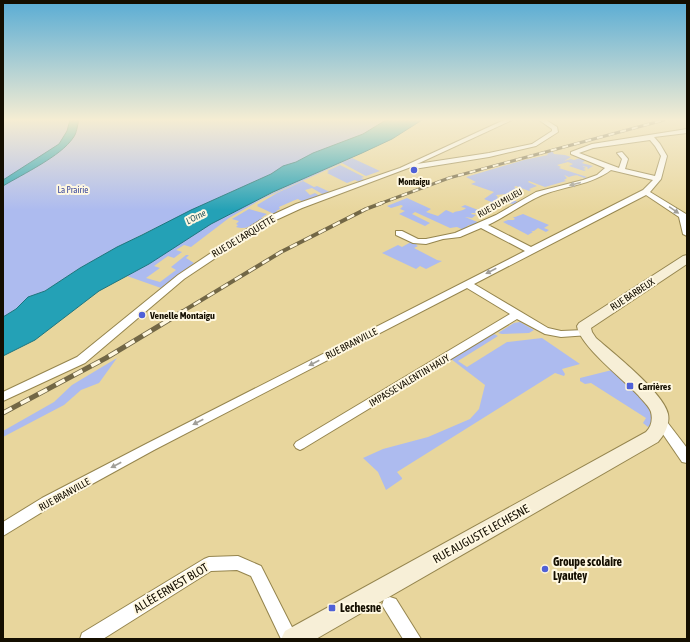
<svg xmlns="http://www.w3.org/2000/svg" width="690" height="642" font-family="'Asap Condensed',sans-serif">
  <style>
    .green { fill: #adbbef }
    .water { fill: #24a1b6; stroke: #1f757f }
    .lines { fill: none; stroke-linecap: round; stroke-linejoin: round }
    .street-casing { stroke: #95854e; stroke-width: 2 }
    .secondary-casing { stroke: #95854e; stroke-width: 2 }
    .street { fill: #fff; fill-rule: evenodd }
    .secondary { fill: #f7efd7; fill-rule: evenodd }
    .rail-far2-casing { stroke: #726746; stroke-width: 3 }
    .rail-far1-casing { stroke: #726746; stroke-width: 4 }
    .rail-casing { stroke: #726746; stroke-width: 5 }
    .rail-far2 { stroke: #fff8e1; stroke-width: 2; stroke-dasharray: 6; stroke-linecap: butt }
    .rail-far1 { stroke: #fff8e1; stroke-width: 2.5; stroke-dasharray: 8; stroke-linecap: butt }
    .rail { stroke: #fff8e1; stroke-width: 3.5; stroke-dasharray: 10; stroke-linecap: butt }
    .oneway { fill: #a19f99 }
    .poi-dot { fill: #5061d7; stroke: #fff8e1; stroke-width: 1.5 }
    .labels { text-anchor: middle; stroke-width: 4; stroke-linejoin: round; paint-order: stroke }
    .far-poi-label { font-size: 9px; font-weight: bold; fill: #140e00; stroke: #fff8e1 }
    .far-park-label { font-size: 9px; fill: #3a479b; stroke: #fff8e1 }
    .far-street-label { font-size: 9px; fill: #140e00; stroke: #fff8e1 }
    .far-water-label { font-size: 9px; font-style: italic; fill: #24545e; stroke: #fff8e1 }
    .street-label { font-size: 10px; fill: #140e00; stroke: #fff8e1 }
    .poi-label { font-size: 10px; font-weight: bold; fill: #140e00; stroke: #fff8e1; text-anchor: start }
    .near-street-label { font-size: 12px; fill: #140e00; stroke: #fff8e1 }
    .near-poi-label { font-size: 12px; font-weight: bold; fill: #140e00; stroke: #fff8e1; text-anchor: start }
  </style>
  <rect width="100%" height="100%" fill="#e8d69d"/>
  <g class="green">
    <path d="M3 120H386L363 134 326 148 296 162 284 166 271 174 198 207 117 247 80 268 45 291 29 297 16 309 3 317Z"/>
    <path d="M552 151 554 154 565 155 571 157 564 161 571 159 574 160 580 158 586 160 582 163 593 166 588 169 587 168 588 167 582 166 586 168 583 169 586 170 584 171 569 166 573 164 568 162 557 165 561 167 559 168 587 177 584 178C575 174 576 175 569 177L564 175 567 178 564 180 566 181 545 187 529 181 528 182 537 186 529 189 531 190 529 191 516 186 514 187 517 189 516 190 523 192 512 191 520 195 516 197 506 194 496 195 498 197 497 198 506 202 510 199 518 202 514 204 496 202 494 203 484 199 494 192 471 184 476 182 466 177 524 160 548 155 547 154Z"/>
    <path d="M352 158 380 171 366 176 342 163 262 199 229 218 191 247 184 245 176 250 182 252 174 258 168 256 154 266 160 268 146 278 160 282 176 270 171 267 186 255H189L186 258 194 263 161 288 127 276 211 224 243 207 296 182Z"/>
    <path d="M340 165 364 177 361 178 365 180 359 182 355 180 347 183 327 173 329 172 327 171Z"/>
    <path d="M303 181 314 187 317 186 330 192 324 195 312 188 305 190 310 195 315 193 320 196 303 202 298 199 295 200 279 207 280 209 276 211 278 212 274 214 257 206 258 205H257L277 193Z"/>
    <path d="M407 198 431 209 426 212 438 216 446 210 453 213C457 210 462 212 466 208L461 207 465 205 486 213H472L471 214 476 215 472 218 465 217 480 223 473 227 469 225 465 228 466 230H464L457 227 450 228 415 212 412 214 430 223 425 226 399 214 405 211 400 209 403 206 401 205 391 208 387 206Z"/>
    <path d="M249 209 267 214 261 218 264 219C254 225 246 230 236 227L238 225 236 224 239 221 232 219Z"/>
    <path d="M523 214 549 225 544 228 549 230 546 232 538 228 534 231H531L533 232 528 235 503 222 508 220H513L515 219 513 217H515Z"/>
    <path d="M411 242 418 243 416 245 418 246 414 248 437 260 442 261 426 269 420 266 416 269 382 253 398 245 402 247Z"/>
    <path d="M520 322 534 330 529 333 502 334 498 333 514 323Z"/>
    <path d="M494 334 498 336 458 361 467 367 507 342 542 338 580 364 562 369 565 374 564 376 555 373 397 472 402 478V479L386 490 378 472 363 458 383 449 428 437 470 419 479 409 485 385 451 359Z"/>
    <path d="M117 358 99 383 81 390 64 405 3 437V431L54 402 72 385Z"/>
    <path d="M612 370C625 383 653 402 652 422L648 427 643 423 646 418 591 383 585 384 580 381V378Z"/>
  </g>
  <g class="water">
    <path d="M70 120H79C77 126 77 133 73 138 61 156 23 174 3 186V180L59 144 67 131Z"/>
    <path d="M386 120H422L392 139 362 153 273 192 211 224 149 264 99 291 35 340 3 356V317L16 309 28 297 45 291 80 268 117 247 142 235 191 210 271 174 283 166 296 162 313 153 363 134Z"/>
  </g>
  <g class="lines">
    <g class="street-casing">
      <g id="street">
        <path d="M504 120H512L417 164 489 153 532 144 552 131V129L539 120H546L557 127 558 132 536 146 489 157 414 169 411 167 302 208 265 225 184 279 85 363 3 401V392L77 357 178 275 259 221 296 204 400 168Z"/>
        <path d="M687 129V133L654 137 660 144 667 156 661 179 650 192 686 214 687 236 683 234 679 217 646 195 474 284 548 328 561 331 585 330 590 333 589 335 561 337 545 334 517 319 304 448 300 450 296 448 294 445 296 442 510 314 467 288 154 450 52 506 3 536V522L42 498 146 444 525 251 481 228 460 237 443 239 426 244 413 243 396 235V231H402L418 239H426L455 233 496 215 536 192 583 180 597 175 605 168 571 154V152L592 144ZM650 140 655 146 661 156 655 176 625 169 628 159 622 152 617 153 622 159 619 168 579 153 593 148ZM611 170 653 180 643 190 531 247 488 225C506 217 523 203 542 195 565 186 591 185 611 170Z"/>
        <path d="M660 416 664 418 687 448V463L682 462 656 424 654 421 656 418Z"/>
        <path d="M238 556 261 566 298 639H281L251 576 237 570 211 571 103 639H80L82 633 204 559 209 557Z"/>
        <path d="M390 597 396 599 421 639H403L382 605 384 599Z"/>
      </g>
    </g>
    <g class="secondary-casing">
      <path id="secondary" d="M687 255V264L591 328 592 332 596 338C613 353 664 393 668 414 670 424 665 434 658 442L316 639H281L285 631 646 432C651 427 653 420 651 412 649 406 642 400 638 395 623 379 579 345 577 326L579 323 683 256Z"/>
    </g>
    <use href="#street" class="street"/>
    <use href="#secondary" class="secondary"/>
    <g class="rail-far2-casing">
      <path id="rail-far2" d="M379 204 449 178 664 120"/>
    </g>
    <g class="rail-far1-casing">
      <path id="rail-far1" d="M180 313 281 252 366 209 382 203"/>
    </g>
    <g class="rail-casing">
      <path id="rail" d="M3 413 106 358 182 312"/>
    </g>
    <use href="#rail-far2" class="rail-far2"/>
    <use href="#rail-far1" class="rail-far1"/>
    <use href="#rail" class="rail"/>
  </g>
  <defs><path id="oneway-solid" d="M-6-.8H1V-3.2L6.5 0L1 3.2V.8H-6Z"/></defs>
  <g class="oneway">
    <use href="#oneway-solid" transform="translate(575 184) rotate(166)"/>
    <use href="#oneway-solid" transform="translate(674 210) rotate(35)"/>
    <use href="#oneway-solid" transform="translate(491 271) rotate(153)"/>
    <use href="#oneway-solid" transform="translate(314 363) rotate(153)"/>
    <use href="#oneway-solid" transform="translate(198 422) rotate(153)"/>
    <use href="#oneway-solid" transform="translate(116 465) rotate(152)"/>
  </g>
  <linearGradient id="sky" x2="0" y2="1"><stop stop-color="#59acd4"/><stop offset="0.57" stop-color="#f5edd3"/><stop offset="1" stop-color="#f5edd3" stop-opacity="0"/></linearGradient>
  <rect width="690" height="210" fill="url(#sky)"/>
  <g class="poi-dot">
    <circle cx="414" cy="170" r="4"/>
    <circle cx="142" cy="315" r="4"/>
    <rect x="626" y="382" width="8" height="8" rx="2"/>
    <circle cx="545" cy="569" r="4"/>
    <rect x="328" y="604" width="8" height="8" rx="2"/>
  </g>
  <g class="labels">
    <g class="far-poi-label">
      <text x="414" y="185">Montaigu</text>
    </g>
    <g class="far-park-label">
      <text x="73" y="193">La Prairie</text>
    </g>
    <g class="far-street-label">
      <text transform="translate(500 203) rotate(-29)" y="3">RUE DU MILIEU</text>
    </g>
    <g class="far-water-label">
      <text transform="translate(196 217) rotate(-27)" y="3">L'Orne</text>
    </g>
    <g class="street-label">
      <text transform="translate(243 236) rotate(-31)" y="4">RUE DE L'ARQUETTE</text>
      <text transform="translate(632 294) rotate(-33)" y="4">RUE BARBEUX</text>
      <text transform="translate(351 343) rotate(-27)" y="4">RUE BRANVILLE</text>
      <text transform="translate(409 380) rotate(-31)" y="4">IMPASSE VALENTIN HAUY</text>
      <text transform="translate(64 494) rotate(-29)" y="4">RUE BRANVILLE</text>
    </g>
    <g class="poi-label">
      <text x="150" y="319">Venelle Montaigu</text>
      <text x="638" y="390">Carrières</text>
    </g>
    <g class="near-street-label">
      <text transform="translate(481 534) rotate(-29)" y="4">RUE AUGUSTE LECHESNE</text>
      <text transform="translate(171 588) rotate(-31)" y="4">ALLÉE ERNEST BLOT</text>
    </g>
    <g class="near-poi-label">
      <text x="553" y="566">Groupe scolaire<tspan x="553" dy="14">Lyautey</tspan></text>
      <text x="340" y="612">Lechesne</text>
    </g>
  </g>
  <rect width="690" height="642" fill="none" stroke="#140e00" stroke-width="8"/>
</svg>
